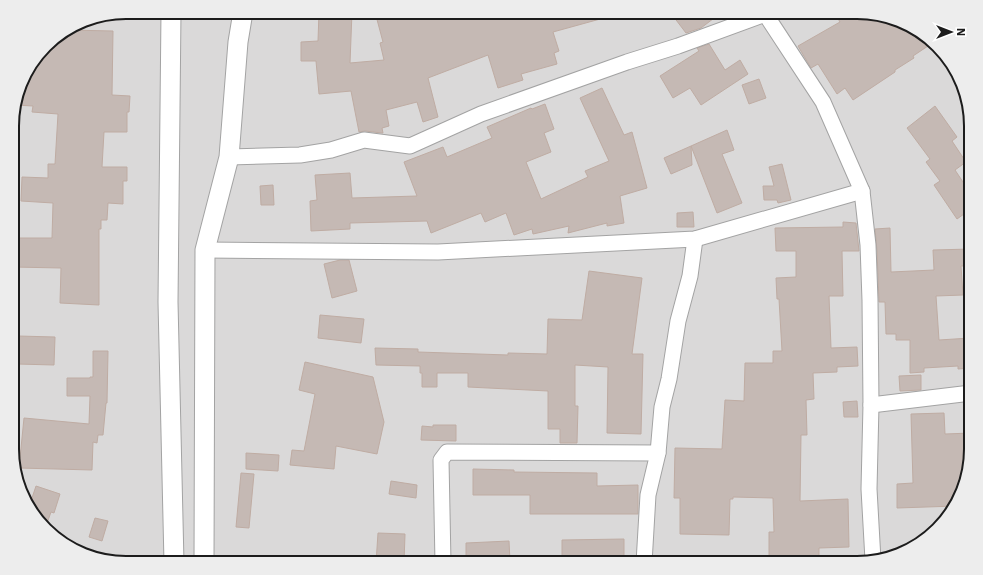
<svg xmlns="http://www.w3.org/2000/svg" width="983" height="575" font-family="'Work Sans',sans-serif">
  <style>
    .residential { fill: #dad9d9 }
    .building { fill: #c5b9b4; stroke: #bfaca3 }
    .lines { fill: none; stroke-linecap: round; stroke-linejoin: round }
    .minor-casing { stroke: #a3a3a3; stroke-width: 17 }
    .tertiary-casing { stroke: #a3a3a3; stroke-width: 21 }
    .minor { stroke: #fff; stroke-width: 15 }
    .tertiary { stroke: #fff; stroke-width: 19 }
    .rim { fill: none; stroke: #1c1c1c; stroke-width: 2 }
  </style>
  <rect width="100%" height="100%" fill="#eee8e1"/>
  <path class="residential" d="M126 12H857L914 27 952 63 971 119V456L956 506 914 548 864 563H126L69 548 31 512 13 463V112L24 76 51 41 83 21Z"/>
  <g class="building">
    <path d="M319 12H352L350 63 384 60 380 43 383 42 375 12H610L611 16 553 32 559 51 554 53 557 64 521 74 523 80 498 88 488 55 428 78 438 117 423 122 417 102 386 110 389 126 382 128 383 133H382L365 131 359 132 351 91 319 94 316 61H301V42L318 41Z"/>
    <path d="M670 12H722L701 28 686 33Z"/>
    <path d="M834 12H857L914 27 931 44 913 56 914 58 895 70V72L853 100 845 88 837 94 818 64 811 68 798 46 840 22Z"/>
    <path d="M68 30 113 31 112 95 130 96 129 112H127V132H104L102 167H127V181H123V204L108 203 107 220H101V229H99V305L60 303 61 268 13 267V238H52L53 203 21 201 22 177 48 178V164H55L58 114 32 112 33 106 15 105 24 76 51 41Z"/>
    <path d="M709 44 725 70 740 60 748 74 701 105 690 88 673 98 660 76 699 51 697 48Z"/>
    <path d="M759 79 766 98 749 104 742 85Z"/>
    <path d="M602 88 624 135 632 132 647 188 620 196 624 223 607 226V223L568 233 569 226 533 234 532 229 514 235 506 213 485 222 481 213 431 233 427 221 350 223V229L311 231 310 201 317 200 315 175 350 173 352 198 417 196 404 162 443 147 447 157 492 138 487 127 531 108 532 109 545 104 554 129 544 133 551 152 526 162 541 199 588 177 585 171 609 161 580 98Z"/>
    <path d="M935 106 957 137 952 141 966 162 955 170 971 194V209L957 219 934 185 940 181 926 162 930 159 907 128Z"/>
    <path d="M727 130 734 150 722 154 742 203 717 213 691 146Z"/>
    <path d="M691 146 692 165 671 174 664 158Z"/>
    <path d="M782 164 791 200 778 203 777 200H764L763 186H774L769 167Z"/>
    <path d="M273 185 274 205H261L260 186Z"/>
    <path d="M693 212 694 227H677V213Z"/>
    <path d="M843 222 856 223 859 251H842L843 296H829L831 348 857 347 858 366 837 367V372L813 373 814 399 806 400 807 435H801L800 501 848 499 849 547 819 548V563H769V532H774L773 498 733 497V499H730L729 535 680 534V498H674L675 448 722 449 725 400 744 401 745 363H773V351H782L779 299H777L776 278 796 277V251H776L775 228 843 227Z"/>
    <path d="M890 228 891 272 934 270 933 250 971 249V266H961L963 295 936 296 939 340 970 338 971 368 958 369V366L924 368V372L910 373V340H896V334H886L885 302H879L877 251 875 229Z"/>
    <path d="M340 260H349L357 291 332 298 324 264Z"/>
    <path d="M589 271 642 278 632 354H643L641 434 607 433 608 367 575 365V406H578L577 443H560V429H548V391L468 387V373H437V387H422V373H420V366L376 365 375 348 418 349V352L508 355V353L547 354 548 319 582 320Z"/>
    <path d="M320 315 364 319 361 343 318 338Z"/>
    <path d="M18 336 55 337 54 365 17 364Z"/>
    <path d="M93 351H108L107 403H106L103 435H98L97 443 93 442 92 470 19 468 24 418 89 424 90 396H67V378H90V377H93Z"/>
    <path d="M305 362 373 377 384 422 377 454 336 446 334 469 290 465 292 450 304 451 315 394 299 390Z"/>
    <path d="M921 375V390L900 391 899 376Z"/>
    <path d="M857 401 858 417H844L843 402Z"/>
    <path d="M944 413 945 434 971 433V456L956 506 897 508V484L913 483 911 414Z"/>
    <path d="M433 425H456V441L421 440 422 426 433 427Z"/>
    <path d="M246 453 279 455 278 471 246 469Z"/>
    <path d="M473 469 514 470V472L597 473V486L638 485V514H530V495H473Z"/>
    <path d="M241 473 254 474 249 528 236 527Z"/>
    <path d="M391 481 417 485 416 498 389 494Z"/>
    <path d="M36 486 60 494 54 513 51 512 46 526 31 512 29 507Z"/>
    <path d="M95 518 108 521 102 541 89 537Z"/>
    <path d="M378 533 405 534 404 563H376Z"/>
    <path d="M624 539V563H562V540Z"/>
    <path d="M509 541 510 562 466 563V543Z"/>
  </g>
  <g class="lines">
    <g class="minor-casing">
      <g id="minor">
        <path d="M764 12 823 102 862 191 868 245 870 300 871 405 869 489 873 560"/>
        <path d="M229 157 300 155 331 150 364 140 410 146 481 114 627 62 678 46 771 12"/>
        <path d="M205 250 438 252 695 239 862 191"/>
        <path d="M871 405 971 393"/>
        <path d="M443 563 441 460 447 452 658 453"/>
        <path d="M644 563 648 495 658 453 662 407 669 379 678 321 690 276 695 239"/>
      </g>
    </g>
    <g class="tertiary-casing">
      <g id="tertiary">
        <path d="M171 12 168 302 174 563"/>
        <path d="M204 563 205 250 229 157 238 42 243 12"/>
      </g>
    </g>
    <use href="#minor" class="minor"/>
    <use href="#tertiary" class="tertiary"/>
  </g>
  <path d="M0 0H983V575H0ZM126 19H857A107 107 0 0 1 964 126V449A107 107 0 0 1 857 556H126A107 107 0 0 1 19 449V126A107 107 0 0 1 126 19Z" fill="#ededed" fill-rule="evenodd"/>
  <path class="rim" d="M126 19H857A107 107 0 0 1 964 126V449A107 107 0 0 1 857 556H126A107 107 0 0 1 19 449V126A107 107 0 0 1 126 19Z"/>
  <g transform="translate(951 32) rotate(90)" stroke="#ffffff" stroke-width="3" paint-order="stroke">
  <path d="M0-3L7 15L0 10L-7 15Z" fill="#1c1c1c"/>
  <text y="-6" font-size="11" font-weight="bold" text-anchor="middle" fill="#1c1c1c">N</text>
  </g>
</svg>
